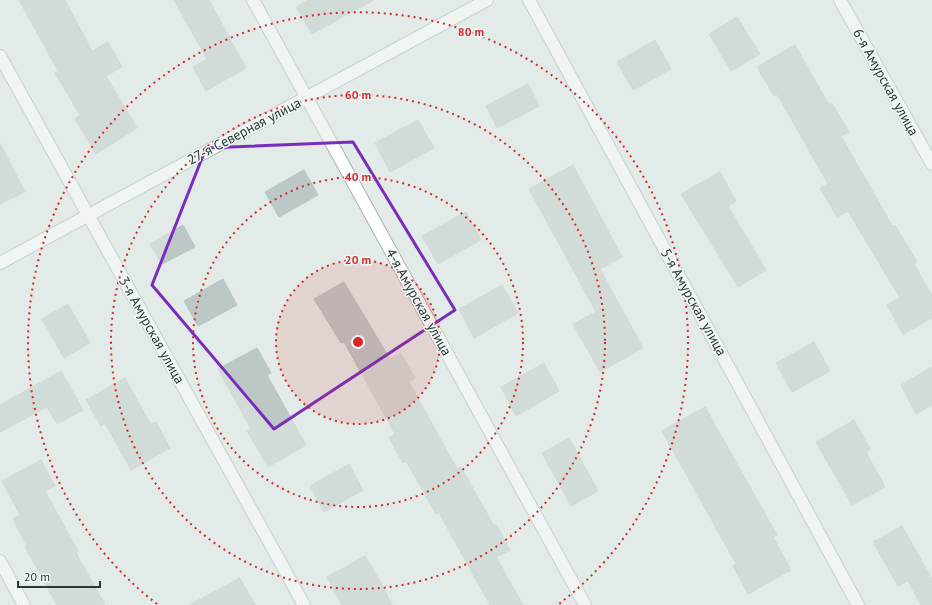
<svg xmlns="http://www.w3.org/2000/svg" width="932" height="605" font-family="'PT Sans',sans-serif">
  <style>
    .building { fill: #bbc8c5; stroke: #b6c4c0 }
    .lines { fill: none; stroke-linecap: round; stroke-linejoin: round }
    .street-casing { stroke: #a6b2af; stroke-width: 14 }
    .secondary-casing { stroke: #a3b5b1; stroke-width: 14 }
    .street { stroke: #fff; stroke-width: 12 }
    .secondary { stroke: #fff; stroke-width: 12 }
    .marked { fill: none; stroke: #7b2cbf; stroke-width: 3; stroke-linejoin: round }
    .ring { fill: none; stroke: #d62828; stroke-width: 2; stroke-dasharray: 2 4 }
    .labels { text-anchor: middle; stroke-width: 3; stroke-linejoin: round; paint-order: stroke }
    .street-label { font-size: 14px; fill: #253a37; stroke: #f3f8f6 }
    .centre { fill: #d62828; stroke: #f3f8f6; stroke-width: 2 }
    .ring-label { font-size: 12px; text-anchor: middle; font-weight: bold; fill: #d62828; stroke: #f3f8f6; stroke-width: 3; stroke-linejoin: round; paint-order: stroke }
  </style>
  <rect width="100%" height="100%" fill="#e3ebe8"/>
  <g class="building">
    <path d="M19 0H65L92 51 108 42 122 67 106 76 137 128 96 154 75 119 80 115 55 73 58 71Z"/>
    <path d="M174 0H209L246 68 206 91 193 67 207 59Z"/>
    <path d="M308 0H374L312 34 296 7Z"/>
    <path d="M737 17 760 54 731 71 709 34Z"/>
    <path d="M655 40 671 69 633 90 617 62Z"/>
    <path d="M795 45 829 105 832 103 849 132 841 136 893 227 895 225 917 262 914 264 932 296V318L903 334 887 305 900 298 848 211 837 217 820 188 828 184 777 94 774 96 757 67Z"/>
    <path d="M528 84 539 106 497 128 486 106Z"/>
    <path d="M418 120 434 148 390 172 375 143Z"/>
    <path d="M0 143 25 192 0 204Z"/>
    <path d="M573 165 622 257 600 269 643 348 600 372 573 324 596 312 529 189Z"/>
    <path d="M304 170 318 195 279 217 265 192Z"/>
    <path d="M720 172 736 201 728 206 766 270 738 287 681 194Z"/>
    <path d="M466 212 481 240 438 264 422 236Z"/>
    <path d="M183 225 195 247 162 264 150 244Z"/>
    <path d="M223 279 237 305 198 326 184 301Z"/>
    <path d="M344 282 390 359 401 353 415 378 409 382 457 469 461 467 494 526 496 524 510 550 496 557 523 605H490L439 513 436 514 406 461 403 463 389 438 395 434 344 342 341 343 314 299Z"/>
    <path d="M502 285 518 313 474 338 459 309Z"/>
    <path d="M68 304 90 343 64 358 42 319Z"/>
    <path d="M814 342 830 371 792 392 776 363Z"/>
    <path d="M257 348 271 373 267 375 306 445 268 467 247 431 251 429 218 369Z"/>
    <path d="M544 363 559 391 516 416 501 387Z"/>
    <path d="M932 367V405L916 414 901 385Z"/>
    <path d="M61 371 83 410 57 424 47 407 0 432V405Z"/>
    <path d="M125 378 151 425 156 422 170 448 131 470 105 423 101 426 86 400Z"/>
    <path d="M705 407 777 535 773 537 791 570 748 594 733 566 736 564 662 431Z"/>
    <path d="M854 420 870 449 866 452 885 487 852 505 816 442Z"/>
    <path d="M569 438 598 491 571 506 542 453Z"/>
    <path d="M41 460 55 486 45 491 78 551 76 553 105 605H57L25 547 27 546 13 519 20 515 2 481Z"/>
    <path d="M349 464 363 490 324 512 310 486Z"/>
    <path d="M902 526 932 579V605H921L908 581 898 586 873 542Z"/>
    <path d="M365 556 380 581 392 605H342L327 577Z"/>
    <path d="M240 578 255 605H189Z"/>
  </g>
  <g class="lines">
    <g class="street-casing">
      <g id="street">
        <path d="M253 0 585 605"/>
        <path d="M529 0 858 605"/>
        <path d="M840 0 932 164"/>
        <path d="M0 56 304 605"/>
        <path d="M0 561 24 605"/>
      </g>
    </g>
    <g class="secondary-casing">
      <path id="secondary" d="M0 263 487 0"/>
    </g>
    <use href="#street" class="street"/>
    <use href="#secondary" class="secondary"/>
  </g>
  <path d="M0 0H932V605H0ZM353 142 455 310 274 429 152 285 206 148Z" fill="#e3ebe8" fill-opacity=".55" fill-rule="evenodd"/>
  <path class="marked" d="M353 142 455 310 274 429 152 285 206 148Z"/>
  <circle cx="358" cy="342" r="82" fill="#d62828" fill-opacity=".12"/>
  <g class="ring">
    <circle cx="358" cy="342" r="82"/>
    <circle cx="358" cy="342" r="165"/>
    <circle cx="358" cy="342" r="247"/>
    <path d="M157 604A330 330 0 1 1 559 604"/>
  </g>
  <g class="labels">
    <g class="street-label">
      <text transform="translate(886 82) rotate(61)" y="5">6-я Амурская улица</text>
      <text transform="translate(244 131) rotate(-28)" y="5">27-я Северная улица</text>
      <text transform="translate(419 302) rotate(61)" y="5">4-я Амурская улица</text>
      <text transform="translate(694 302) rotate(61)" y="5">5-я Амурская улица</text>
      <text transform="translate(152 330) rotate(61)" y="5">3-я Амурская улица</text>
    </g>
  </g>
  <circle cx="358" cy="342" r="6" class="centre"/>
  <g class="ring-label">
    <text x="471" y="36">80 m</text>
    <text x="358" y="99">60 m</text>
    <text x="358" y="181">40 m</text>
    <text x="358" y="264">20 m</text>
  </g>
  <path d="M18 581v6h82v-6" fill="none" stroke="#253a37" stroke-width="2"/>
  <text x="24" y="581" font-size="12" fill="#253a37" stroke="#f3f8f6" stroke-width="3" paint-order="stroke">20 m</text>
</svg>
